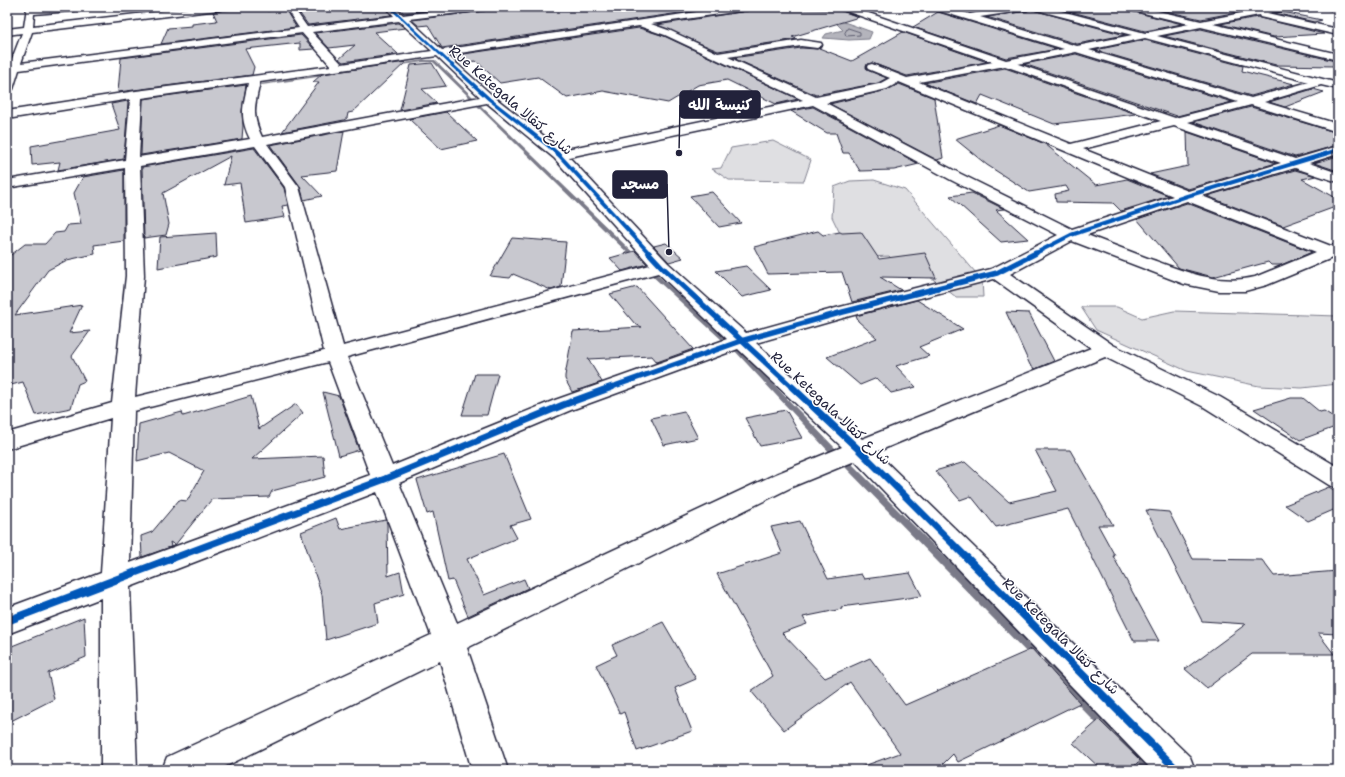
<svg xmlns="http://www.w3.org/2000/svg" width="1345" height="777" font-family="'Shantell Sans','Playpen Sans Arabic',sans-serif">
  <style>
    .green { fill: #dfdfe2; stroke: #80808e }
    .water { fill: #b4b4bc; stroke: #7a7a88 }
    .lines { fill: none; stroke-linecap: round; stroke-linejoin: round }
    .shore { stroke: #5c5c6f; stroke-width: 1 }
    .stream { fill: #7a7a88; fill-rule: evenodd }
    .building { fill: #c8c8cf; stroke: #22223b }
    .minor-casing { stroke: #22223b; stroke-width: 3 }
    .minor { fill: #fff; fill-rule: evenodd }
    .cycleway-far5-casing { stroke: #fff; stroke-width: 3.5 }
    .cycleway-far4-casing { stroke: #fff; stroke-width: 5 }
    .cycleway-far3-casing { stroke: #fff; stroke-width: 5.5 }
    .cycleway-far2-casing { stroke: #fff; stroke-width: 8 }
    .cycleway-far1-casing { stroke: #fff; stroke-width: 10 }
    .cycleway-casing { stroke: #fff; stroke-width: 11 }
    .cycleway-far5 { stroke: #0057b8; stroke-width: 2.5 }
    .cycleway-far4 { stroke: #0057b8; stroke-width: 3.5 }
    .cycleway-far3 { stroke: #0057b8; stroke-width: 4 }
    .cycleway-far2 { stroke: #0057b8; stroke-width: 5.5 }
    .cycleway-far1 { stroke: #0057b8; stroke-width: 7 }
    .cycleway { stroke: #0057b8; stroke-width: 8 }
    .labels { text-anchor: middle; stroke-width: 3; stroke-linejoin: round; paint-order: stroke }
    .street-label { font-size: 14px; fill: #22223b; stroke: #fff }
    .leader { fill: none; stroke: #22223b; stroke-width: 1.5 }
    .callout-dot { fill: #22223b; stroke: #fff; stroke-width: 1.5 }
    .callout { fill: #22223b; stroke: #22223b; stroke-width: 1.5 }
    .callout-label { font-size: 15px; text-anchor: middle; font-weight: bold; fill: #fff }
  </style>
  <rect width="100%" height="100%" fill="#fff"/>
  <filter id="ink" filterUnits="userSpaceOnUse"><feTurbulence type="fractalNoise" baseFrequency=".025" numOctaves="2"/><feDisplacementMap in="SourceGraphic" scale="8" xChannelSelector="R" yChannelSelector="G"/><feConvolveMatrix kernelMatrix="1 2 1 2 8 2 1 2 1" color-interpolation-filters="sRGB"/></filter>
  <g filter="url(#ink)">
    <g class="green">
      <path d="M773 141 811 160 804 181 729 180 712 169 721 168 731 148Z"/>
      <path d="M874 180 905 190 982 280 983 297H956L930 277 900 267 889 256 852 258 832 217 834 187 850 181Z"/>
      <path d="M1081 307H1117L1142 318 1174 311 1338 316V384L1302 388 1259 386 1187 371 1096 330Z"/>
    </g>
    <path class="water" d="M833 20 847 23 872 32 869 39 849 40 823 38 826 34 843 30Z"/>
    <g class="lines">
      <path class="shore" d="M848 28 860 32V35L846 36 845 33Z"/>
      <g class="stream">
        <path d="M423 60H435L475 99V101H473L433 62H423L395 66 393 65Z"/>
        <path d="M330 73 331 75 262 85 260 84Z"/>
        <path d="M475 102H477L648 267V269H644L475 104Z"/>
        <path d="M651 270 653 271 726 338 727 339 726 340H722L649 273 648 272Z"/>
        <path d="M736 347 738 348 837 450 838 452 837 454H831L734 350 733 349Z"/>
        <path d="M848 462 851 463 1040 652 1041 655 1040 658 1036 659 1032 658 845 467 844 465 845 463Z"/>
        <path d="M1045 659 1049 661 1154 766 1156 770H1142L1041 667 1040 664 1041 661Z"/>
      </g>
    </g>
    <g class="building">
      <path d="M247 7H264L267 11 285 9 296 27 161 44 168 28 192 26V24L217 21 213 12Z"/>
      <path d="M306 7H385L391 15 308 25 296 8Z"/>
      <path d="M397 7H452L404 13Z"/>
      <path d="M514 7H720L442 48 428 25 419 26 412 20 484 11 493 8Z"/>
      <path d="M752 7H804V9L839 10 859 17 792 37 797 39 718 51 657 25 747 11Z"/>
      <path d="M951 7H995L996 8 970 12Z"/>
      <path d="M1053 7H1125L1127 10 1182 24 1145 31Z"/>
      <path d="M1148 7H1263L1201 19Z"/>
      <path d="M1031 9 1033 10 1125 35 1077 44 987 17 1027 11Z"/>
      <path d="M938 12 1058 49 1006 58 913 27Z"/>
      <path d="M1283 12 1322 20 1314 22 1274 13Z"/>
      <path d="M1258 17 1260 18 1324 34 1274 37 1220 24Z"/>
      <path d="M398 23 405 28 374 32 398 54 343 62 339 59 355 45 329 48 315 33Z"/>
      <path d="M639 28 664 36 798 99 776 104 727 80 698 85 668 103 603 91 567 98 538 77 500 83 476 61 458 63 450 56Z"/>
      <path d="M1201 29 1335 61 1334 66 1276 65 1164 36Z"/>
      <path d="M903 32 987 62 907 76 872 63 867 64V70L887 78 878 83 816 95 733 58 801 48 817 49 819 48 852 61Z"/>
      <path d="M301 35 314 49 300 50V43L245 49 254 67 252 75 118 92 121 58Z"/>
      <path d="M1145 40 1243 66 1242 71 1294 84 1251 96 1095 50Z"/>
      <path d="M1076 54 1232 102 1177 116 1024 64Z"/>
      <path d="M406 62 353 112 348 113 347 118 344 120 282 132 319 82H313L322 74Z"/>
      <path d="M432 63 446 86 422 89 437 103 400 110 411 65Z"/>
      <path d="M1005 68 1136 114 1054 124 982 95 977 104 924 83Z"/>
      <path d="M899 84 934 98 943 158 937 160 830 104 887 90Z"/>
      <path d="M246 85 242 111 243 126 242 139 141 155 143 99Z"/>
      <path d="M1313 89 1324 92 1285 107 1269 102Z"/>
      <path d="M128 101 124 159 58 170 60 162 32 165 31 146 120 130 111 104Z"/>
      <path d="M813 107 919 164 894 170 860 171 849 153H843L836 133H827L791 111Z"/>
      <path d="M1251 107 1338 133V145L1295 157 1193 122Z"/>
      <path d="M446 112 477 141 441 149 409 119Z"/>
      <path d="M999 125 1045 144 1096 185 1127 179 1169 196 1121 211 1113 203 1056 202 1055 194 1069 191 1066 186 1029 192 987 165 955 139Z"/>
      <path d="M344 131 337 171 302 175 322 196 304 200 300 186 270 145Z"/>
      <path d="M1187 132 1276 163 1188 189 1150 174 1188 166Z"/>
      <path d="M254 148 284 188 288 205 282 206 285 217 246 223 240 183 224 185 231 156 163 193 169 224 166 235 144 238 142 167Z"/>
      <path d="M1338 156V171L1314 163Z"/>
      <path d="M124 170V241L94 245 95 254 67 260 48 270 15 315 82 305 69 333 90 331 72 356 85 381 78 384 71 408 36 415 23 382 7 386V258L25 244H45L55 233 64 232 68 225 81 224 74 193 83 177Z"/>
      <path d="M1295 170 1316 176 1302 179 1338 199V206L1283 226 1207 196Z"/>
      <path d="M712 192 741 223 719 227 690 196Z"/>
      <path d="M972 193 1004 209 996 210 1028 239 1001 242 950 196Z"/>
      <path d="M1187 203 1312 252 1281 265H1271L1268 262 1213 277 1179 268 1137 219Z"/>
      <path d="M818 231 823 235 840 232 842 233 861 232 879 259 925 253 936 278 880 277 901 290 852 302 842 272 768 274 754 247Z"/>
      <path d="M216 233 217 257 158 268 160 237Z"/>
      <path d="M512 238 566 242 561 287 551 290 513 274 510 278 490 276Z"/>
      <path d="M666 243 683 258 669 262 654 246Z"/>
      <path d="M635 251 647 264 622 271 610 258Z"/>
      <path d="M746 266 771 290 742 297 716 271Z"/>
      <path d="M637 287 693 349 657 362 652 356 588 359 602 382 572 392 565 379V376L573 331 642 327 635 324 610 294Z"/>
      <path d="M917 300 963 329 919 347 929 356 896 366 916 387 891 393 877 378 860 385 827 357 877 338 858 321 856 316Z"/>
      <path d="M1006 312 1029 313 1054 361 1035 369 1030 365Z"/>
      <path d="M475 374H498L487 415H462Z"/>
      <path d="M323 392 339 396 359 450 339 456Z"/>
      <path d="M251 396 259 429 296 404 303 413 252 459 323 456 325 477 272 491 269 497 212 499 175 545 170 542 171 547 142 557 141 536 152 532 179 500 187 501 204 471 169 453 137 461 139 424 182 412 183 416Z"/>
      <path d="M1291 398H1303L1320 412 1324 411 1338 420V426L1300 440 1254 409Z"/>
      <path d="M786 410 802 438 760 446 745 418Z"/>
      <path d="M684 411 698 438 664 445 651 418Z"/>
      <path d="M1035 450H1070L1113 525H1098L1115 556H1113L1159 641H1134L1068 509 996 527 971 496 960 500 935 471 965 462 1009 502 1057 491Z"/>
      <path d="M504 454 531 519 510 525 517 538 467 559 484 595 524 579 528 588 468 616 453 580 448 581 433 512 427 514 417 480Z"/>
      <path d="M1329 487 1338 493V508L1308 521 1285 505Z"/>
      <path d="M1146 510 1169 512 1193 559 1262 560 1274 576 1338 571V634L1318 633 1334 654H1252L1207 688 1185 669 1246 624 1202 621Z"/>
      <path d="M336 518 340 529 386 520 387 524 388 576 400 572 404 594 375 603 378 623 326 640 322 595 301 532Z"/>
      <path d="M800 521 828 579 861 574 864 579 910 573 922 596 841 607 842 609 803 617 807 624 782 633 825 678 870 658 905 705 1032 649 1080 703 958 762 953 754 937 770H861V767L900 753 850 682 784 730 751 691 773 676 717 574 782 553 771 527Z"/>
      <path d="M84 617 86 657 48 673 54 699 7 723V648Z"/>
      <path d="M663 622 696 679 675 688 692 731 637 751 624 712 620 714 596 665 617 655 612 645Z"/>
      <path d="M1099 720 1140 760 1130 770H1102L1073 743Z"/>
    </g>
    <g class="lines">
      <g class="minor-casing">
        <g id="minor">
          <path d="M27 7H35V9L87 7 83 10 34 14 33 26 197 7H223L219 10 32 32 21 63 299 28 285 7H293L307 27 394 16 386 7H395L403 15 464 7H488L484 10 409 19 442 50 730 7H751L747 10 651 24 671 31 718 53 801 40 821 43 822 45 817 48 801 46 728 57 816 97 879 84 890 78 868 69 867 67 868 65 872 64 907 78 993 62 840 9 839 7H851L1006 60 1064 49 933 9 932 7H945L970 14 1011 7H1031L1027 10 980 17 1077 46 1132 35 1033 9 1032 7H1046L1145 33 1189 24 1127 9 1126 7H1141L1201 21 1272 7H1289L1288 9 1267 13 1338 29V35L1260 17 1259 15 1213 24 1338 54V60L1201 27 1157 36 1338 83V89L1321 85 1264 102 1338 124V132L1251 105 1188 122 1295 159 1338 146V154L1309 163 1338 173V182L1295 168 1202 196 1331 246 1338 244V259L1332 258 1267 285 1245 291H1219L1184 284 1072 241 1010 274 1113 345 1220 397 1338 467V488L1329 485 1204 407 1105 357 876 452 1190 757 1195 770H1152L855 461 794 486 467 648 508 770H472L440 661 218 770H162L167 757 431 635 377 492 130 587 137 770H101V598L7 634V608L101 573 111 418 7 449V433L112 403 126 276 125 168 7 188V180L125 160 130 99 7 119V111L136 91 331 66 302 33 19 70 13 89 11 91 7 92V65L10 64 22 33 7 35V29L24 27ZM399 21 432 51 342 64 312 32ZM639 26 665 35 803 100 562 150 493 96 447 55ZM1145 38 1309 82 1251 98 1089 50ZM1076 52 1238 102 1175 118 1018 64ZM437 56 480 97 262 137C251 113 255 106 260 82ZM1005 66 1161 121 1071 144 919 82ZM899 82 1173 196 1072 229 961 174 826 103 887 89ZM248 83C243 106 239 117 250 139L139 157 142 98ZM487 103 554 158 650 265 343 346 299 187 267 144ZM813 105 951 180 1058 235 991 269 836 308 746 333 668 263 569 157ZM1174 126 1281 163 1188 191 1083 149ZM255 146 285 187 324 351 135 397 144 276 140 166ZM1187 201 1316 252 1255 277C1218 286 1184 271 1150 259 1129 251 1108 243 1087 235ZM658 273 727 339 555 400 392 466 347 357ZM994 279 1091 348 862 439 756 343 850 316ZM738 349 842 447 776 474 457 623 399 483 571 410ZM328 362 370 475 130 563 134 411Z"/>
          <path d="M1328 7H1338V11L1329 9Z"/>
        </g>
      </g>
      <use href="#minor" class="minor"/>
      <g class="cycleway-far5-casing">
        <path id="cycleway-far5" d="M390 7 453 66"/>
      </g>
      <g class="cycleway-far4-casing">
        <path id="cycleway-far4" d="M452 65 489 99 551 148"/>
      </g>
      <g class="cycleway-far3-casing">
        <g id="cycleway-far3">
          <path d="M550 147 559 155 650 254"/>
          <path d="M1034 254 1071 235 1187 196 1338 150"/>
        </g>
      </g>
      <g class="cycleway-far2-casing">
        <g id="cycleway-far2">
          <path d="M649 253 662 267 793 388"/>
          <path d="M609 388 741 341 843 312 997 273 1036 253"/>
        </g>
      </g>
      <g class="cycleway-far1-casing">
        <g id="cycleway-far1">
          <path d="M792 387 858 449 968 559"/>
          <path d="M171 559 385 479 563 405 612 387"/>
        </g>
      </g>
      <g class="cycleway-casing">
        <g id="cycleway">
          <path d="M967 558 1177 770"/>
          <path d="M7 621 173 558"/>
        </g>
      </g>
      <use href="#cycleway-far5" class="cycleway-far5"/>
      <use href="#cycleway-far4" class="cycleway-far4"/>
      <use href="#cycleway-far3" class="cycleway-far3"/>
      <use href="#cycleway-far2" class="cycleway-far2"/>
      <use href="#cycleway-far1" class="cycleway-far1"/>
      <use href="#cycleway" class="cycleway"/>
    </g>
  </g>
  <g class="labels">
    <g class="street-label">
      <text transform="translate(511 100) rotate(41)" y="5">Rue Ketegala شارع كتقالا</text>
      <text transform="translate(831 408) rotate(43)" y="5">Rue Ketegala شارع كتقالا</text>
      <text transform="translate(1061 636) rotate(45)" y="5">Rue Ketegala شارع كتقالا</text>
    </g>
  </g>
  <path class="leader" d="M679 153L680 105M669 252L667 184"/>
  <g class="callout-dot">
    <circle cx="679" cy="153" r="4"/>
    <circle cx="669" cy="252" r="4"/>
  </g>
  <g class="callout">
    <rect x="680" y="91" width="80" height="27" rx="4"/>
    <rect x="613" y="171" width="54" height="27" rx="4"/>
  </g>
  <g class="callout-label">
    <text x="720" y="110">كنيسة الله</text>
    <text x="640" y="189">مسجد</text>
  </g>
  <rect width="1345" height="777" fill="none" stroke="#fff" stroke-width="24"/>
  <rect x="12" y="12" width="1321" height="753" fill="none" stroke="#22223b" stroke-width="1.5" filter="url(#ink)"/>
</svg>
